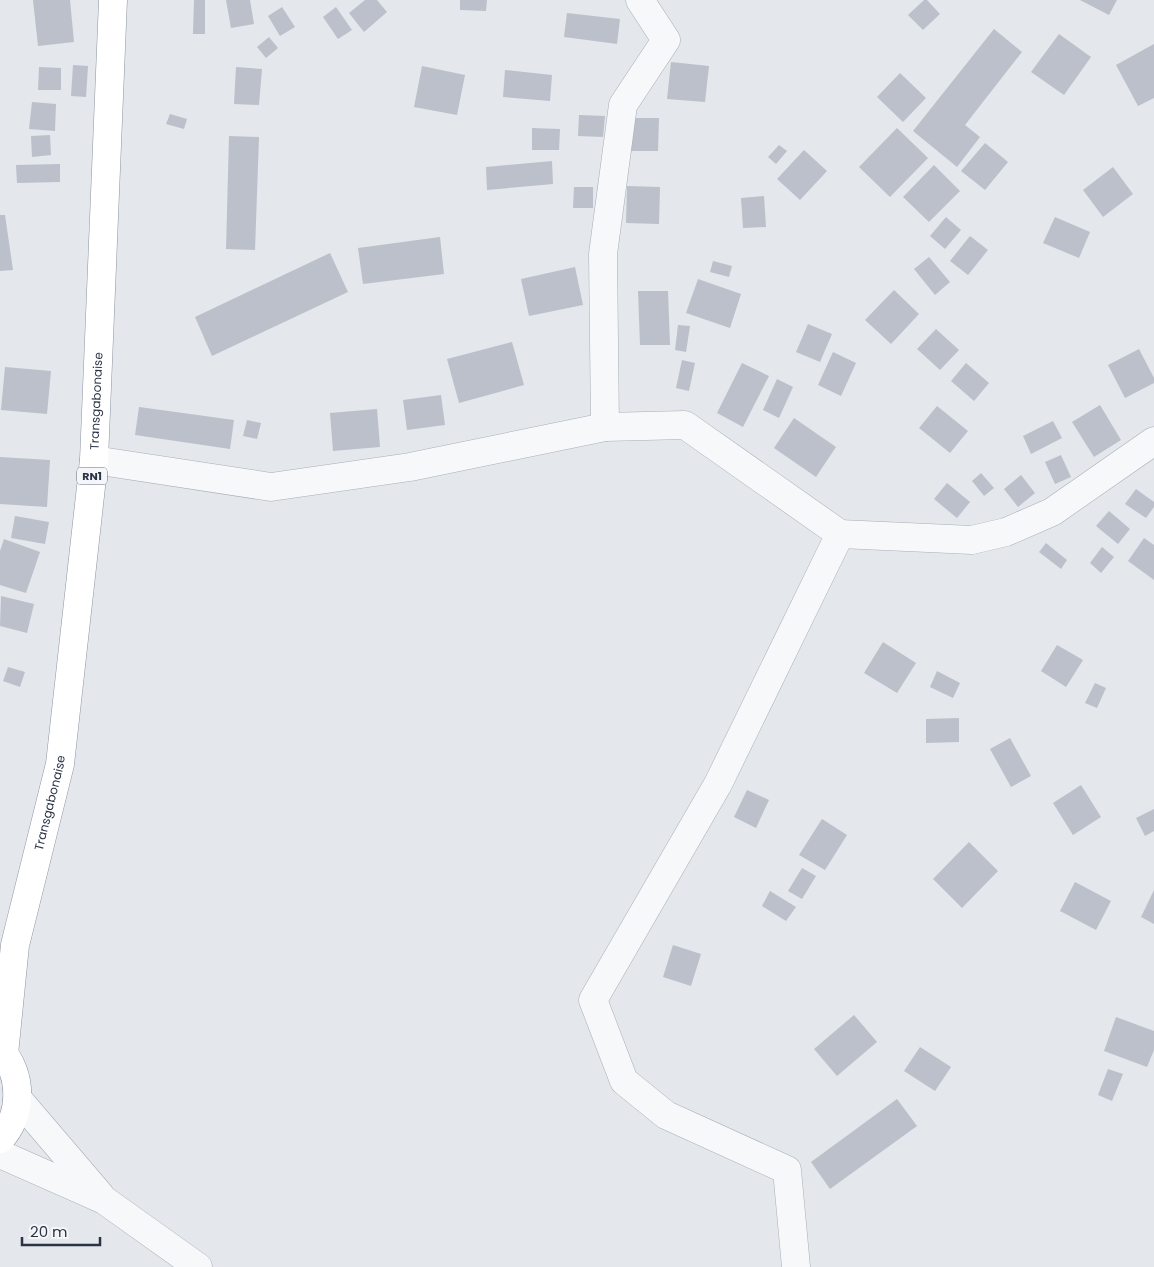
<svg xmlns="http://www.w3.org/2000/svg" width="1154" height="1267" font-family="Poppins,sans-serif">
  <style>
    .building { fill: #bbc0ca }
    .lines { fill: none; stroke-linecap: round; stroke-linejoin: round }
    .minor-casing { stroke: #a9aeb7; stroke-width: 29 }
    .highway-casing { stroke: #8b94a3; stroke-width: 29 }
    .minor { stroke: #f7f8fa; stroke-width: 28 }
    .highway { stroke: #fff; stroke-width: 28 }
    .labels { text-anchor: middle; stroke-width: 4; stroke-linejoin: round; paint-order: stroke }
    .shield { fill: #f4f6f9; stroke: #676e7b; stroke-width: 1 }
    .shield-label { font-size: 11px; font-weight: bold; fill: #2b3445 }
    .street-label { font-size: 12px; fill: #2b3445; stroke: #f4f6f9 }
  </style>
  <rect width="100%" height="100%" fill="#e4e7ec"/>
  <g class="building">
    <path d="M33 0H70L74 42 38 46Z"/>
    <path d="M194 0H205V34H193Z"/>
    <path d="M226 0H250L254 24 231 28Z"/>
    <path d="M365 0H377L387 12 364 32 349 13Z"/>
    <path d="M460 0H487L486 11 460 10Z"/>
    <path d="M924 0H927L940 14 923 30 908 15Z"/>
    <path d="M1080 0H1117L1109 15Z"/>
    <path d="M282 7 295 27 280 36 268 16Z"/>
    <path d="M336 7 352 30 338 39 323 17Z"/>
    <path d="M567 13 620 19 617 44 564 37Z"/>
    <path d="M994 29 1022 52 965 125 980 137 957 167 913 131Z"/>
    <path d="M1059 34 1091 57 1064 95 1031 72Z"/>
    <path d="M269 37 278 48 266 58 257 47Z"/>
    <path d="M1154 44V98L1138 106 1116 65Z"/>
    <path d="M671 62 709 66 705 102 667 99Z"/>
    <path d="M73 65 88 66 86 97 71 96Z"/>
    <path d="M422 66 465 75 457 115 414 107Z"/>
    <path d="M39 67 61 68V90H38Z"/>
    <path d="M236 67 262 69 259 105 234 104Z"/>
    <path d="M505 70 552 75 550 101 503 97Z"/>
    <path d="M900 73 926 98 903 122 877 97Z"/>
    <path d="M32 102 56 104 55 131 29 129Z"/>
    <path d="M170 114 187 119 184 129 166 124Z"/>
    <path d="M579 115 605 116 603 137 578 136Z"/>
    <path d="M630 118H659L658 151H629Z"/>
    <path d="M532 128 560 129 559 150H532Z"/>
    <path d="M897 128 928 158 890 197 859 167Z"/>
    <path d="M50 135 51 155 32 157 31 136Z"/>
    <path d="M229 136 259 137 255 250 226 249Z"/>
    <path d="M985 143 1008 162 985 190 961 171Z"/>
    <path d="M779 145 787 151 776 164 768 157Z"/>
    <path d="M804 150 827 171 800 200 777 179Z"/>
    <path d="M552 161 553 184 487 190 486 167Z"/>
    <path d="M60 164V182L17 183 16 165Z"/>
    <path d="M934 165 960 191 929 222 903 197Z"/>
    <path d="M1113 167 1133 194 1103 217 1083 190Z"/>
    <path d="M627 186 660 187 659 224 626 223Z"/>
    <path d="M574 187H593V208H573Z"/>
    <path d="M764 196 766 227 743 228 741 198Z"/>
    <path d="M0 215H5L13 270 0 271Z"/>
    <path d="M946 217 961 230 945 249 930 236Z"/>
    <path d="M1055 217 1090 232 1079 258 1043 243Z"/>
    <path d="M970 236 988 250 968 275 950 261Z"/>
    <path d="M440 237 444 274 363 284 358 248Z"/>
    <path d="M330 253 348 292 212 356 195 317Z"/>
    <path d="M929 257 950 282 935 295 914 269Z"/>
    <path d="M713 261 732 266 729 277 710 272Z"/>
    <path d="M575 267 583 305 529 316 521 279Z"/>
    <path d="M698 279 741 294 730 328 686 313Z"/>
    <path d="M894 290 919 314 891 344 865 320Z"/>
    <path d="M638 291H668L670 345H640Z"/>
    <path d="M808 324 832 334 820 362 796 352Z"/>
    <path d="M678 325 690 326 686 352 675 350Z"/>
    <path d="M936 329 959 350 940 370 917 349Z"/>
    <path d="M512 342 524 385 459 403 447 359Z"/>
    <path d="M1139 349 1154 378V383L1125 398 1108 365Z"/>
    <path d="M833 352 856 363 841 396 818 385Z"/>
    <path d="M682 360 695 363 689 391 676 388Z"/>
    <path d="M742 363 769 376 743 427 717 413Z"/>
    <path d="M966 363 989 383 974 401 951 381Z"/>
    <path d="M5 367 51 371 47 414 1 410Z"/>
    <path d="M777 379 793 387 779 418 763 410Z"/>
    <path d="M441 395 445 425 407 430 403 400Z"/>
    <path d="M1100 405 1121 440 1094 457 1072 422Z"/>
    <path d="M937 406 968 431 950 453 919 428Z"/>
    <path d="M139 407 234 420 230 449 135 435Z"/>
    <path d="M377 409 380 447 333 451 330 413Z"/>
    <path d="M794 418 836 447 816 477 774 448Z"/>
    <path d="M247 420 261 423 257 439 243 436Z"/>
    <path d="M1053 421 1062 438 1031 454 1023 436Z"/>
    <path d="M1061 455 1071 477 1055 484 1045 462Z"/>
    <path d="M0 457 50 460 47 507 0 504Z"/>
    <path d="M981 473 994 488 984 496 972 481Z"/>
    <path d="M1021 475 1035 493 1018 507 1004 489Z"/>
    <path d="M947 483 970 502 957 518 934 499Z"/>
    <path d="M1136 489 1154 502V507L1146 518 1125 504Z"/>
    <path d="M1109 511 1130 529 1118 544 1096 526Z"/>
    <path d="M15 516 49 522 45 544 11 538Z"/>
    <path d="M1144 538 1154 545V580L1128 561Z"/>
    <path d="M4 539 40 552 26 593 0 585V551Z"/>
    <path d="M1046 543 1067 560 1061 569 1039 552Z"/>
    <path d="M1102 547 1114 557 1101 573 1090 563Z"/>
    <path d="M1 596 34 604 27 633 0 626Z"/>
    <path d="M883 642 916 663 897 693 864 673Z"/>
    <path d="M1057 645 1083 660 1066 687 1041 671Z"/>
    <path d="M8 667 25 672 20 687 3 681Z"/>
    <path d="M937 671 960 683 953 698 930 687Z"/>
    <path d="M1095 683 1106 688 1097 708 1085 703Z"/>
    <path d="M959 718V742L926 743V719Z"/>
    <path d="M1010 738 1031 776 1011 787 990 749Z"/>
    <path d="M1081 785 1101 817 1073 835 1053 803Z"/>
    <path d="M747 790 769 800 756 828 734 817Z"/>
    <path d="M1154 809V831L1145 836 1136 818Z"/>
    <path d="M822 819 847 835 825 870 799 855Z"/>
    <path d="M969 842 998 871 962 908 933 879Z"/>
    <path d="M802 868 816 876 802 899 788 891Z"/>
    <path d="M1075 882 1111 901 1096 930 1060 911Z"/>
    <path d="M1154 890V924L1141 917Z"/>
    <path d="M770 891 796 907 786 921 762 906Z"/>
    <path d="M673 945 701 954 691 986 663 977Z"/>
    <path d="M854 1015 877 1042 837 1076 814 1049Z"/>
    <path d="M1116 1017 1154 1031V1050L1147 1067 1104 1051Z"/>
    <path d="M920 1047 951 1067 935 1091 904 1071Z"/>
    <path d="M1108 1069 1123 1074 1112 1101 1098 1095Z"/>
    <path d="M897 1099 917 1126 830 1189 811 1162Z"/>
  </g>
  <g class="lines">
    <g class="minor-casing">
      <g id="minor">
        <path d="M605 427 603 254 623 105 666 40 640 0"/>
        <path d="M94 460 271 487 410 467 605 427 685 425 840 534 718 784 593 1000 624 1081 666 1115 787 1170 796 1267"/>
        <path d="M840 534 972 540 1006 532 1052 512 1154 441"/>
        <path d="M18 1099 100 1195"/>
        <path d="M0 1154 104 1200 198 1267"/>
      </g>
    </g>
    <g class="highway-casing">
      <g id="highway">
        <path d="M0 1050C23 1073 23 1116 0 1139"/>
        <path id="s1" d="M4 1054 15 945 60 764 94 460 113 0"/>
      </g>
    </g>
    <use href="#minor" class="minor"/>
    <use href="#highway" class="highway"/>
  </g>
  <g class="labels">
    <rect class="shield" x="77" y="467.5" width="30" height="17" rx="4"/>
    <g class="shield-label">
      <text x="92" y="480">RN1</text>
    </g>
    <g class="street-label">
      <text dy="4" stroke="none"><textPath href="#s1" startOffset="661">Transgabonaise</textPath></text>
      <text dy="4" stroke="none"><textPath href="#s1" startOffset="256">Transgabonaise</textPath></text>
    </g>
  </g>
  <path d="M22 1237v8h78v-8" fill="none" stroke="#2b3445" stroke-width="2.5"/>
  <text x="30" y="1237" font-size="15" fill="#2b3445" stroke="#f4f6f9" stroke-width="4" paint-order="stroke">20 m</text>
</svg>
